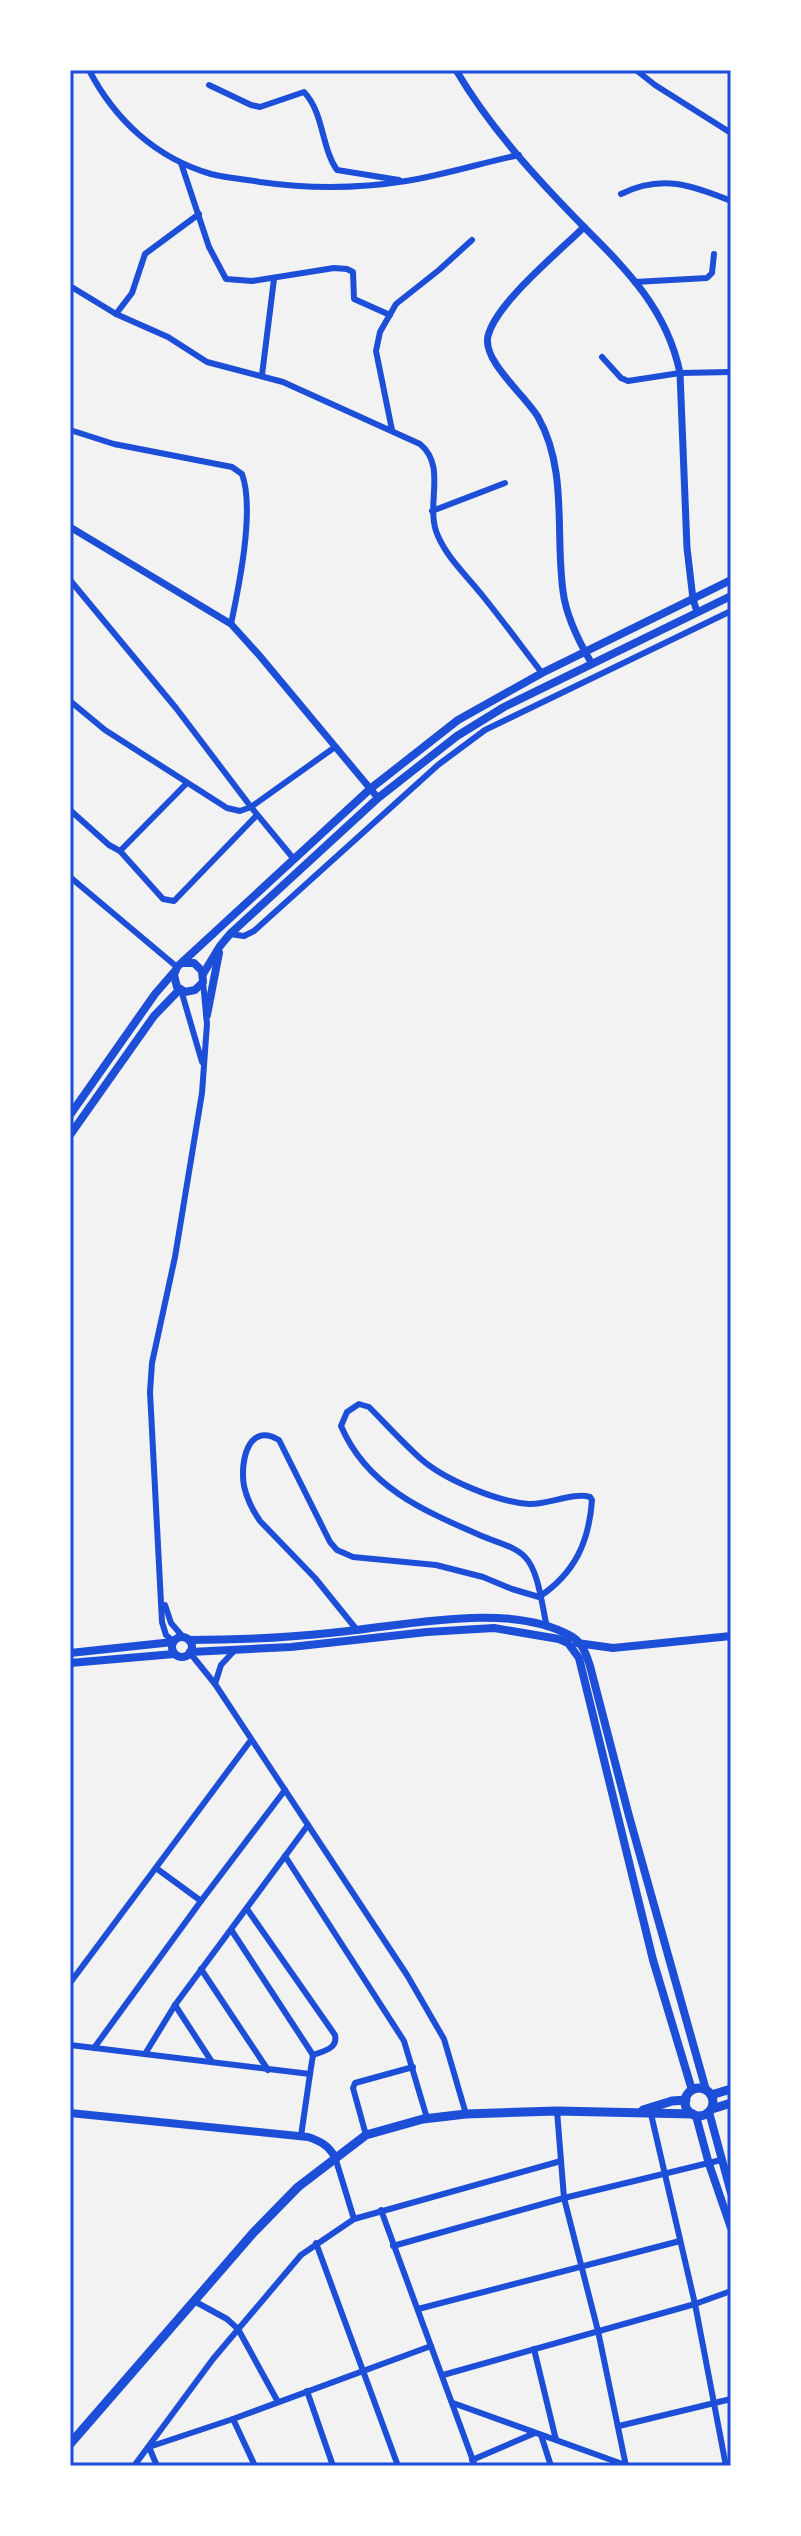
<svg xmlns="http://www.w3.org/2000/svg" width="801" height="2536" font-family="Lato,sans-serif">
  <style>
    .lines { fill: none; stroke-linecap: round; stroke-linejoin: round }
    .minor { stroke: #1d4ed8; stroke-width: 6 }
    .tertiary { stroke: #1d4ed8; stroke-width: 7 }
    .secondary { stroke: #1d4ed8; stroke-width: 8 }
    .primary { stroke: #1d4ed8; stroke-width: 9 }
    .neatline { fill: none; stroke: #1d4ed8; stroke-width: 3 }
  </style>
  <rect width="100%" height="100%" fill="#f2f2f2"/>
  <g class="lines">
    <g class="minor">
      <path d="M89 70C115 120 156 158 211 174 227 178 244 179 260 182 309 189 356 189 406 181 444 175 481 163 519 155"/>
      <path d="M636 70 655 85 731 133"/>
      <path d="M209 85 251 105 260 107 304 92C324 113 321 147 337 170L399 180"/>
      <path d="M181 163 209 247 226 279 252 281 334 268 347 269 353 272 354 299 390 315"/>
      <path d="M621 194C661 174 692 185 731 201"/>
      <path d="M635 282 707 278 712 273 714 254"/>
      <path d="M70 286 116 314 168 337 207 362 283 382 420 444C448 467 424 506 438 536 448 559 467 576 482 595 503 621 522 647 542 673"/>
      <path d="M116 314 132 293 145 254 199 214"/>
      <path d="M602 357 621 378 628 381 680 373 731 372"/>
      <path d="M262 375 274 279"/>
      <path d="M70 430 114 444 232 467 242 474C255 509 239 586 231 624"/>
      <path d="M392 430 376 351 380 332 396 304 439 270 472 240"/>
      <path d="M432 511 505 483"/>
      <path d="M70 580 176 708 251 807 335 747"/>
      <path d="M70 701 105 730 227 808 240 811 251 807 293 858"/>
      <path d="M70 810 109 845 120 851 186 784"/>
      <path d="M120 851 163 899 174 901 256 816"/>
      <path d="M70 877 177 967"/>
      <path d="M230 934 244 936 254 931 438 765 485 730 731 611"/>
      <path d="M181 990 202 1062"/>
      <path d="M165 1605 171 1623 184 1638"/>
      <path d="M357 1630 315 1578 260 1521C253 1511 247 1499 244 1486 240 1464 247 1421 279 1440L330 1542 337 1550 353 1557 436 1565 483 1577 512 1589 539 1597C575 1573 589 1542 592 1500L590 1497C573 1492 548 1505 529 1504 498 1502 445 1480 421 1459 403 1443 386 1424 369 1407L359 1404 347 1412 341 1426C367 1487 424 1511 482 1536 495 1542 515 1546 525 1557 539 1571 542 1607 547 1627"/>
      <path d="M173 1641 166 1635 162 1622 150 1392 152 1363 175 1257 202 1093 207 1024 203 982"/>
      <path d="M190 1653 215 1684 407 1975 444 2039 466 2114"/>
      <path d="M215 1684 221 1665 235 1650"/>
      <path d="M285 1856 404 2041 427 2118"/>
      <path d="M156 1868 201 1901"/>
      <path d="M247 1909 335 2035C338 2049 323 2051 313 2055L310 2074"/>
      <path d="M232 1931 313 2055"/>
      <path d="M201 1969 268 2070"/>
      <path d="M70 1983 251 1740"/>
      <path d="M175 2005 212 2062"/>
      <path d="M70 2045 310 2074 301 2136"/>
      <path d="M94 2048 201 1901 285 1790"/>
      <path d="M145 2054 175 2005 308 1825"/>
      <path d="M557 2111 564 2198 598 2331 626 2466"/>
      <path d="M651 2114 695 2304 726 2466"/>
      <path d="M366 2135 353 2088 355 2083 413 2067"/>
      <path d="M381 2210 475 2466"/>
      <path d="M354 2219 561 2161"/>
      <path d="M316 2243 398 2466"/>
      <path d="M393 2246 564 2198 721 2160"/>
      <path d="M194 2301 227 2319 238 2329 278 2402"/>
      <path d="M418 2309 680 2241"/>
      <path d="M534 2349 556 2440"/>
      <path d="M443 2375 695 2304 731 2291"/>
      <path d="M307 2391 333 2466"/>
      <path d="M453 2403 628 2466"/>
      <path d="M233 2419 255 2466"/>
      <path d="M619 2426 731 2399"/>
      <path d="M541 2435 551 2466"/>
      <path d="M472 2460 535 2433"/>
      <path d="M134 2466 213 2359 301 2255 354 2219 335 2157"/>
      <path d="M157 2466 149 2447 233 2419 431 2346"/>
    </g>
    <g class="tertiary">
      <path d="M456 70C490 128 537 179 584 227 628 271 667 310 680 373L687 548 693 599 697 612"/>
      <path d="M584 227C559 252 496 303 488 336 482 361 525 395 538 417 568 470 555 533 563 591 566 617 579 642 592 664"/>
      <path d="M70 527 231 624 259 655 378 798"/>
    </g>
    <g class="secondary">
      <path d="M183 963H194L202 971 203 982 195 990 185 992 177 987 174 975 177 967 370 789 458 720 542 673 731 580"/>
      <path d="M203 974 220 946 230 934 378 798 457 736 504 707 731 596"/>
      <path d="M207 1015 219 953"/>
      <path d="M70 1115 155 994 174 972"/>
      <path d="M70 1135 154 1016 180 989"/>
      <circle cx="182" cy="1647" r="10"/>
      <path d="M189 1640C236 1640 283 1638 330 1633 399 1627 508 1600 571 1636 583 1643 586 1654 590 1666L629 1816 706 2090"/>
      <path d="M577 1643 613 1648 731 1636"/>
      <path d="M190 1652 291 1647 427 1632 494 1628 559 1639 568 1643 579 1658 653 1960 692 2090"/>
      <path d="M70 1653 173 1642"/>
      <path d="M70 1663 174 1654"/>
      <path d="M709 2112 731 2193"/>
      <path d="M70 2113 308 2137C320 2141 328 2145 335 2157"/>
      <path d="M696 2116 709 2164 731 2228"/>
    </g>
    <g class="primary">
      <circle cx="699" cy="2102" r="14"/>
      <path d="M711 2095 731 2089"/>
      <path d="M712 2109 731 2103"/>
      <path d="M643 2110 672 2101 686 2100"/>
      <path d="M70 2444 254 2232 298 2187 366 2135 423 2119 466 2114 557 2111 693 2114"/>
    </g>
  </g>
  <rect width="801" height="2536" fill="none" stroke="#ffffff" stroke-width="144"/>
  <rect x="72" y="72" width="657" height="2392" class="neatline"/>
</svg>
